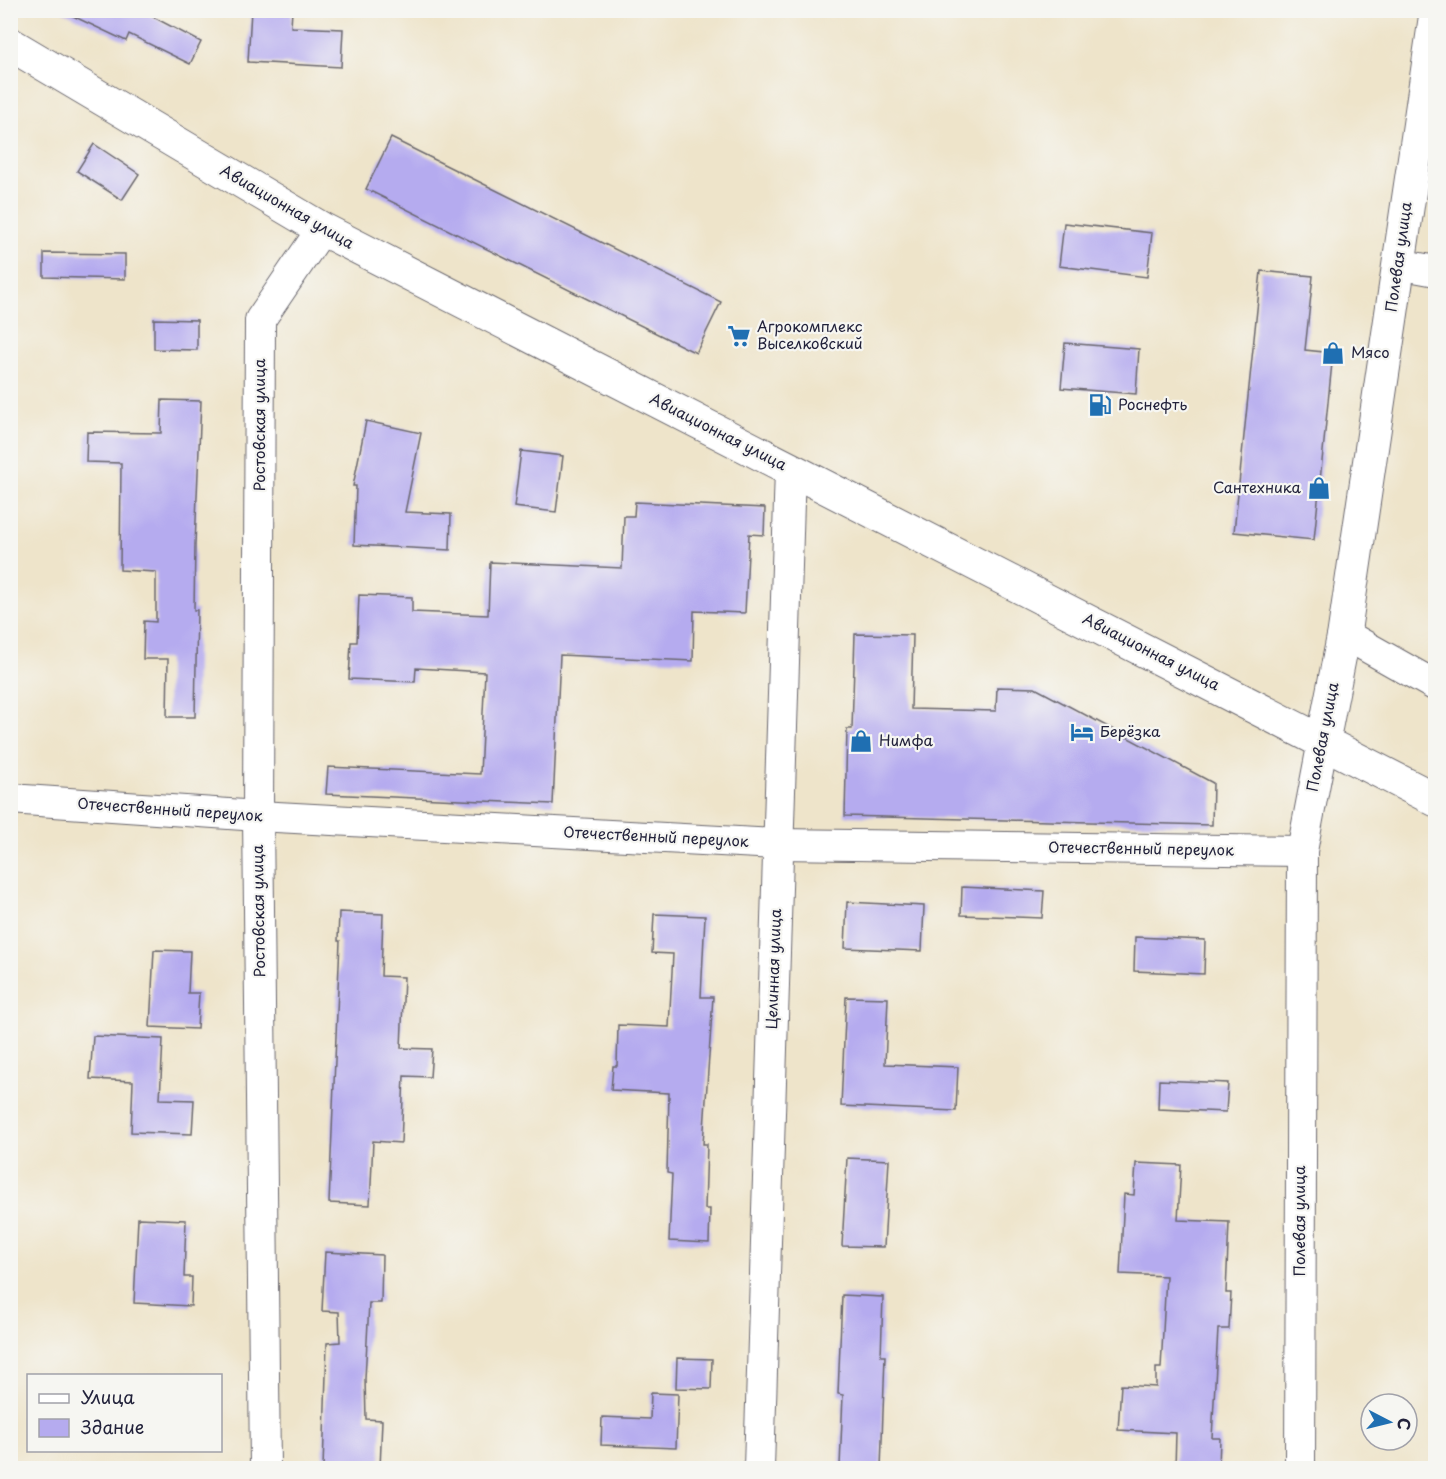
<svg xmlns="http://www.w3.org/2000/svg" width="1446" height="1479" font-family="'Playpen Sans',sans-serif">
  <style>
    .building { fill: #b5abef }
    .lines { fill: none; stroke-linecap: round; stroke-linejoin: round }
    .minor-casing { stroke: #69666d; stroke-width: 32 }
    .tertiary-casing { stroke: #69666d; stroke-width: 35 }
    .secondary-casing { stroke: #69666d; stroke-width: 35 }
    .minor { stroke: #fff; stroke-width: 30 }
    .tertiary { stroke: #fff; stroke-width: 33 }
    .secondary { stroke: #fff; stroke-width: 33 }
    .labels { text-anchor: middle; stroke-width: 4.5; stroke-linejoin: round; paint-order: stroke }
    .street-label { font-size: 15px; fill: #22223b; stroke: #f6f6f2 }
    .poi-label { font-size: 15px; fill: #22223b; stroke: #f6f6f2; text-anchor: start }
  </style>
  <rect width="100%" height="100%" fill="#f6f6f2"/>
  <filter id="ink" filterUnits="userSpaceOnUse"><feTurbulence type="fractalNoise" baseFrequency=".0167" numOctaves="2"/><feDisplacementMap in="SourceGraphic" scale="12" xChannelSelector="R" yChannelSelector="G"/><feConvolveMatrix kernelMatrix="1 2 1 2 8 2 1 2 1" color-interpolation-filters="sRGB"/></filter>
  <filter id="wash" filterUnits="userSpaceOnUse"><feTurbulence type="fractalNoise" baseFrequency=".008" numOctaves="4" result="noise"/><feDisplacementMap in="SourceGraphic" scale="24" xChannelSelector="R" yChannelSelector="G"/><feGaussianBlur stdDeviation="1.35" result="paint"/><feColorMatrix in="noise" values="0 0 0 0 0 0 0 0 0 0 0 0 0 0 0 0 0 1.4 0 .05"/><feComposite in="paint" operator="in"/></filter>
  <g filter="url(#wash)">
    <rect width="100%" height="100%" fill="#eee4ca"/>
    <g id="blocks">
      <g class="building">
        <path d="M60 10H140L201 42 190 64 129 34 126 41Z"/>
        <path d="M251 10H292L291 27 343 29 341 67 248 62Z"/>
        <path d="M391 138 721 302 696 353 366 189Z"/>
        <path d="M94 144 139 174 122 200 77 171Z"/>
        <path d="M1064 223 1152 233 1147 277 1059 266Z"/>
        <path d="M44 253 125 254V279L44 277Z"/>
        <path d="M1261 271 1313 276 1305 350 1333 353 1314 540 1234 532Z"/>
        <path d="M154 319 197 320V350L154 349Z"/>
        <path d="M1065 343 1139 349 1136 394 1061 388Z"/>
        <path d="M162 400 201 401 195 544 194 610H197L195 717H167L168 659H143L144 621 156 622V572L120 570 121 463 86 462 87 432 161 433Z"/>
        <path d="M366 421 421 433 405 512 451 514 450 550 354 545 356 486H353Z"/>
        <path d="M521 451 563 456 556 512 514 507Z"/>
        <path d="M635 502 765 508 764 535 749 534 745 613 694 611 693 661 560 655 553 804 326 794 328 767 480 774 485 672 416 668 415 682 349 679 351 642H357L359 595 412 597V612L488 615 490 562 622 568 624 516H634Z"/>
        <path d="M855 634 913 635 911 709 996 711 997 687 1035 688 1213 783 1212 825 845 816 847 729H852Z"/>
        <path d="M962 887 1044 891 1042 918 961 915Z"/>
        <path d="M847 902 924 906 922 951 845 948Z"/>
        <path d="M339 912 383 914 381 976 404 977 401 1048 432 1049 430 1077 404 1076 401 1143 373 1141 370 1205 329 1203 340 941H338Z"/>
        <path d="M654 914 705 916 701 997H713L703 1144H707L705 1209H710L709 1243 669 1241 672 1174 667 1173 669 1093 611 1090 613 1066H617L618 1025 669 1027 673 954 652 953Z"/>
        <path d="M1135 937 1205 940 1204 974 1134 971Z"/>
        <path d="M154 950 190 951 188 993H199L197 1029 150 1027Z"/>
        <path d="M846 997 888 998 885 1064 958 1067 956 1111 841 1106Z"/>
        <path d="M93 1036 163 1039 160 1099 194 1100 192 1134 131 1132 133 1081 90 1079Z"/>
        <path d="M1159 1080 1228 1083 1226 1112 1158 1109Z"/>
        <path d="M847 1158 889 1160 884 1247 842 1246Z"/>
        <path d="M1136 1163 1181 1165 1178 1220 1229 1222 1226 1293H1231L1229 1329H1218L1212 1438H1220L1219 1468H1175L1176 1433 1118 1430 1121 1385 1156 1387V1368H1161L1166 1276 1120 1274 1124 1194 1134 1195Z"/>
        <path d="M138 1218 186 1220 184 1277H192L191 1306 134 1303Z"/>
        <path d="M325 1252 382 1255 381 1303H369L365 1379 366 1419 382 1420 380 1468H323L327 1343 340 1342 339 1312 322 1311Z"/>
        <path d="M842 1295 883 1297 881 1356H885L881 1468 840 1466 843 1395 838 1394Z"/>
        <path d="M677 1358 712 1359 711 1389 676 1388Z"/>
        <path d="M651 1393 678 1394 676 1448 601 1445 602 1417 650 1419Z"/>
      </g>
    </g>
  </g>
  <g filter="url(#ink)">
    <use href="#blocks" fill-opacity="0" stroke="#69666d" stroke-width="1.5"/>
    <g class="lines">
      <g class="minor-casing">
        <g id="minor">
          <path d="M1398 264 1436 271"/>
          <path d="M1344 634 1436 686"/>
          <path d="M10 799 258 816 777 844 1302 851"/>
          <path d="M265 1468 258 816 260 320 322 229"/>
          <path d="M759 1468 790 469"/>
          <path d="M1300 1468 1302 851 1323 741"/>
        </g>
      </g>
      <g class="tertiary-casing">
        <path id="tertiary" d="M1323 741 1344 634 1436 13"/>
      </g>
      <g class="secondary-casing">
        <path id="secondary" d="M10 44 322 229 1436 800"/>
      </g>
      <use href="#minor" class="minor"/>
      <use href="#tertiary" class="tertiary"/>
      <use href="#secondary" class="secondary"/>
    </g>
  </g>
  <defs>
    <g id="supermarket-bare" transform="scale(1.8)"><path d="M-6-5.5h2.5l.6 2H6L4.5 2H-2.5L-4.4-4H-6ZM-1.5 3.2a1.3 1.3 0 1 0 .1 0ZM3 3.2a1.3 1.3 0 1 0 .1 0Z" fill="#1f6fb2" stroke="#f6f6f2" stroke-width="2.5" paint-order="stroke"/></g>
    <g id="shop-bare" transform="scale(1.8)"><path d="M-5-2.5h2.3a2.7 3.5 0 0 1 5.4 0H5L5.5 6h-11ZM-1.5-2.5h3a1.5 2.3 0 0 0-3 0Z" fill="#1f6fb2" stroke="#f6f6f2" stroke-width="2.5" paint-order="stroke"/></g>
    <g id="fuel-bare" transform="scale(1.8)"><path d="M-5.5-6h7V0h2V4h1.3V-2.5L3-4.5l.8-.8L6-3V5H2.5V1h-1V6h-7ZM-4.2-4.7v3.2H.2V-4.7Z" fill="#1f6fb2" stroke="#f6f6f2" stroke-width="2.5" paint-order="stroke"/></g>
    <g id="hotel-bare" transform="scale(1.8)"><path d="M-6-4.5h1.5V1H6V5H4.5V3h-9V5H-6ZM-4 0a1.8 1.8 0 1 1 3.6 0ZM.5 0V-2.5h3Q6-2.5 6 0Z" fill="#1f6fb2" stroke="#f6f6f2" stroke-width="2.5" paint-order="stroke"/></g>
  </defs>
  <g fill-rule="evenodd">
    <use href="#supermarket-bare" x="739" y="336"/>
    <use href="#shop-bare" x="1333" y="353"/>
    <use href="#fuel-bare" x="1100" y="405"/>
    <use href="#shop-bare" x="1319" y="488"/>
    <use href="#hotel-bare" x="1082" y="732"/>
    <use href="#shop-bare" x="861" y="741"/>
  </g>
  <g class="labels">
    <g class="street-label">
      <text transform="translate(287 207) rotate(30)" y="5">Авиационная улица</text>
      <text transform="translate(1399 257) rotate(-82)" y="5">Полевая улица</text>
      <text transform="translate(260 425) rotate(-90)" y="5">Ростовская улица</text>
      <text transform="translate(718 432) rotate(27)" y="5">Авиационная улица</text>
      <text transform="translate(1151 652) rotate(27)" y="5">Авиационная улица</text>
      <text transform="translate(1323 737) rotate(-79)" y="5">Полевая улица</text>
      <text transform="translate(170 810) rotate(4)" y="5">Отечественный переулок</text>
      <text transform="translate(656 837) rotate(3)" y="5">Отечественный переулок</text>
      <text transform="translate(1141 849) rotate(1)" y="5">Отечественный переулок</text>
      <text transform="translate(259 911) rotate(-91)" y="5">Ростовская улица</text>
      <text transform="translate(774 969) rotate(-88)" y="5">Целинная улица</text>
      <text transform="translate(1300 1221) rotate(-90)" y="5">Полевая улица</text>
    </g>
    <g class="poi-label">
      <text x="757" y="332">Агрокомплекс<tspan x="757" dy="17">Выселковский</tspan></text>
      <text x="1351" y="358">Мясо</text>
      <text x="1118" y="410">Роснефть</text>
      <text x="1301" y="493" text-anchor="end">Сантехника</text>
      <text x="1100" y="737">Берёзка</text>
      <text x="879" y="746">Нимфа</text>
    </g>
  </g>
  <rect width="1446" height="1479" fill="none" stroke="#f6f6f2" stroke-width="36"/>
  <rect x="27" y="1374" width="195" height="78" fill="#f6f6f2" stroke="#a1a1a9" stroke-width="1.5"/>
  <rect x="39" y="1394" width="30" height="9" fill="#ffffff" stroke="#a1a1a9" stroke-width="1.5"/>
  <text x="81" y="1404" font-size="18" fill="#22223b">Улица</text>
  <rect x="39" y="1419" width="30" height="18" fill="#b5abef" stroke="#a1a1a9" stroke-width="1.5"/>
  <text x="81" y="1434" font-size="18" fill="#22223b">Здание</text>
  <g transform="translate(1389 1422) rotate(97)"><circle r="28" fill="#f6f6f2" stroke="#a1a1a9" stroke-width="1.5"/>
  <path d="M0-4.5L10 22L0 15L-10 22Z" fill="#1f6fb2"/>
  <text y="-9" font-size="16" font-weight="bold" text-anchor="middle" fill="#22223b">С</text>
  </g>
</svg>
